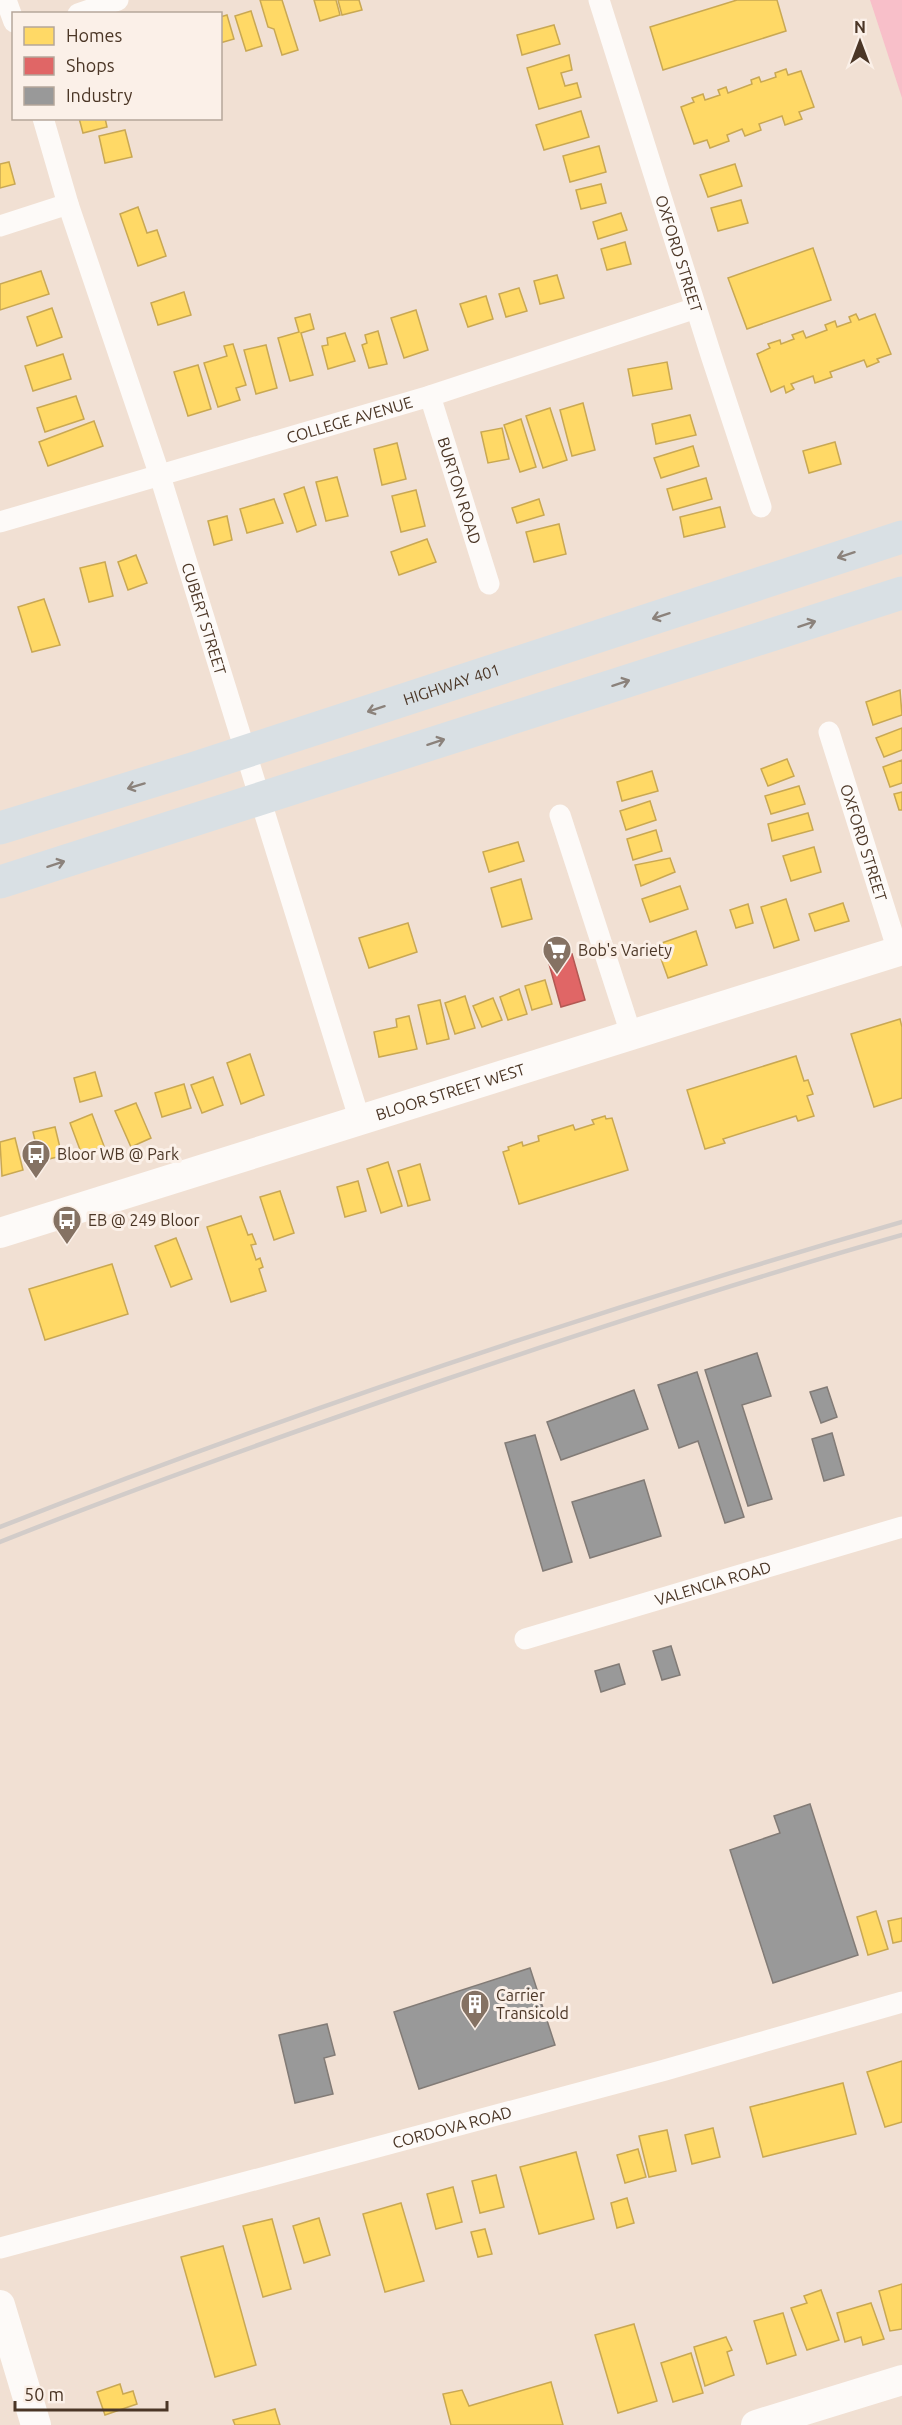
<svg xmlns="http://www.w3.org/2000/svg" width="902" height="2425" font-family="Ubuntu,sans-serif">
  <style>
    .green { fill: #f8bfc9 }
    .homes { fill: #ffd966; stroke: #c9a853; stroke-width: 1.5 }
    .shops { fill: #e06666; stroke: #b35853; stroke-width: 1.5 }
    .industry { fill: #999; stroke: #827b76; stroke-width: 1.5 }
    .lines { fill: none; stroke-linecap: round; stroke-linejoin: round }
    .street { stroke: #fdfaf8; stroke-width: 21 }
    .secondary { stroke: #fdfaf8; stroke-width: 30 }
    .highway { stroke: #d9e0e4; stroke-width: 33 }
    .rail { stroke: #d2ccc9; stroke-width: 4.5 }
    .oneway { stroke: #8b827b }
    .labels { text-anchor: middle; stroke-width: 6; stroke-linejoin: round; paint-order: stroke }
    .street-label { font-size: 16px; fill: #4b3626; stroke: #fbf0e8 }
    .poi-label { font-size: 16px; fill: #4b3626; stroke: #fbf0e8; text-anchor: start }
  </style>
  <rect width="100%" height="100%" fill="#f1e0d3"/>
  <path class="green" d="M870 0H902V98L874 12Z"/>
  <g class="homes">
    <path d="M260 0H282L298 50 282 55 274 29 268 27Z"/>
    <path d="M314 0H336L340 15 320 21Z"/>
    <path d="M338 0H359L362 10 342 15Z"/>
    <path d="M737 0H777L786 31 663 70 650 27Z"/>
    <path d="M251 11 262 46 246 51 235 16Z"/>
    <path d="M227 15 234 39 220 43V17Z"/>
    <path d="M554 25 560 44 522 55 517 35Z"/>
    <path d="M569 55 572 70 561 73 565 86 577 83 581 97 539 109 527 68Z"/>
    <path d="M786 69 788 75 801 71 814 107 799 112 802 119 785 125 782 116 759 124 761 130 745 136 742 129 727 135 729 141 710 148 707 140 694 144 681 107 694 102 692 98 703 94 705 100 720 95 718 90 726 87 728 93 752 84 751 80 759 77 761 82 776 77 775 73Z"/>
    <path d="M581 111 589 137 544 150 536 125Z"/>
    <path d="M79 118H105L107 127 83 133Z"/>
    <path d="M125 130 132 157 105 163 99 136Z"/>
    <path d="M599 146 606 172 570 182 563 156Z"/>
    <path d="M9 162 15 184 0 188V164Z"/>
    <path d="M735 164 742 186 708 197 700 175Z"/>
    <path d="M601 184 606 203 581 209 576 190Z"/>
    <path d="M741 200 748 223 718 231 711 208Z"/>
    <path d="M138 207 147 233 157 230 166 256 138 266 120 214Z"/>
    <path d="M621 213 627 230 598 239 593 222Z"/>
    <path d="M625 242 631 264 607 270 601 249Z"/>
    <path d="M813 248 831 300 747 329 728 278Z"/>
    <path d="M41 271 49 294 0 310V284Z"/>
    <path d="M557 275 564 298 540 304 534 281Z"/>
    <path d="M519 288 527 311 506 317 499 294Z"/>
    <path d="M184 292 191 315 158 325 151 303Z"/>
    <path d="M486 296 493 319 468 327 460 304Z"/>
    <path d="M52 308 62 337 37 346 27 317Z"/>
    <path d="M416 310 428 350 404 358 391 318Z"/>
    <path d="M310 314 314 329 301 333 313 375 290 381 278 338 299 332 295 318Z"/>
    <path d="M856 314 859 320 875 314 891 354 877 359 879 362 867 367 864 360 830 372 832 377 815 383 813 376 791 384 794 389 786 393 784 386 771 392 757 354 770 348 768 344 780 340 781 344 794 339 792 335 803 331 806 338 827 330 825 325 835 321 837 327 851 322 849 317Z"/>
    <path d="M378 331 387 364 369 368 362 345 367 343 365 335Z"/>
    <path d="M345 333 355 361 328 369 322 346 328 345 327 338Z"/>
    <path d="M233 344 246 385 236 388 240 400 218 407 204 363 227 356 224 346Z"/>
    <path d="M266 345 277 388 256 394 244 350Z"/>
    <path d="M63 354 71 379 33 391 25 366Z"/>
    <path d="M667 362 672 389 633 396 628 369Z"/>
    <path d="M198 365 211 409 188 416 174 372Z"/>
    <path d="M76 396 84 419 45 432 37 408Z"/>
    <path d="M583 403 595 450 572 456 560 410Z"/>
    <path d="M550 408 567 460 543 468 526 416Z"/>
    <path d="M690 415 696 435 656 444 652 424Z"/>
    <path d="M521 419 536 467 520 472 504 425Z"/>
    <path d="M94 421 103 446 48 466 39 442Z"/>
    <path d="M502 428 509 459 488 463 481 432Z"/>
    <path d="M835 442 841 464 809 473 803 451Z"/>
    <path d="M397 443 406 479 382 485 374 449Z"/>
    <path d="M693 446 699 466 661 478 654 458Z"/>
    <path d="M337 477 348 516 326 521 316 482Z"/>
    <path d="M706 478 712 499 673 510 667 489Z"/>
    <path d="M304 487 316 525 297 532 284 494Z"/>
    <path d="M416 490 425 526 401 532 392 496Z"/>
    <path d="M274 499 283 523 247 533 240 509Z"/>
    <path d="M539 499 544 515 517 523 512 508Z"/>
    <path d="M720 507 725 527 684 537 680 517Z"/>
    <path d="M227 516 232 540 214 545 208 521Z"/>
    <path d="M559 524 566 554 534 562 526 532Z"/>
    <path d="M427 539 436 562 399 575 391 552Z"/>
    <path d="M136 555 147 583 128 590 118 562Z"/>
    <path d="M105 562 113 596 89 602 80 568Z"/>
    <path d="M44 599 60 645 32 652 18 607Z"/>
    <path d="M900 690 902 715 873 725 866 702Z"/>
    <path d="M902 728V750L884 757 876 738Z"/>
    <path d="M787 759 794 776 768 786 761 769Z"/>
    <path d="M902 760V783L890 787 883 767Z"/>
    <path d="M652 771 658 791 622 801 617 782Z"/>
    <path d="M799 786 805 804 771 814 765 796Z"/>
    <path d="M902 792V810H899L894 794Z"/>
    <path d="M650 801 656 820 626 830 620 811Z"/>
    <path d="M808 813 813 830 772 841 768 824Z"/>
    <path d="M656 830 662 851 633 860 627 839Z"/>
    <path d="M518 842 524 861 489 872 483 852Z"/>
    <path d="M814 847 821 872 791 881 783 856Z"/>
    <path d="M670 858 675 872 641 886 635 865Z"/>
    <path d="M521 879 532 919 502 927 491 888Z"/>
    <path d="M680 886 688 909 650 922 642 899Z"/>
    <path d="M786 899 799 940 774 948 761 907Z"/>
    <path d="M843 903 849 921 815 931 809 914Z"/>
    <path d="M748 904 753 923 736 928 730 910Z"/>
    <path d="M408 923 417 952 369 968 359 938Z"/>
    <path d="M696 931 707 965 668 978 656 945Z"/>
    <path d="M545 980 552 1004 532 1010 525 986Z"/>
    <path d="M519 989 527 1014 508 1020 500 997Z"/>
    <path d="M465 996 475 1028 455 1034 445 1003Z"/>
    <path d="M493 998 502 1020 482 1027 473 1006Z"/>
    <path d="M440 1000 449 1039 427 1044 418 1005Z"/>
    <path d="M409 1016 417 1049 379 1057 374 1032 397 1027 396 1019Z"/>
    <path d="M900 1019 902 1027V1098L874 1107 851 1034Z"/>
    <path d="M250 1054 264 1095 241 1104 227 1063Z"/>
    <path d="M796 1056 804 1081 808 1080 813 1094 807 1096 814 1116 798 1121 796 1116 723 1139 725 1143 705 1149 687 1090Z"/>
    <path d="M95 1072 102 1096 80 1102 74 1078Z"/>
    <path d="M213 1077 223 1105 202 1113 191 1085Z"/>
    <path d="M184 1084 191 1108 162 1117 155 1093Z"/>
    <path d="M136 1103 151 1138 131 1147 115 1111Z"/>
    <path d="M92 1114 104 1146 82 1155 70 1123Z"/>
    <path d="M605 1116 606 1119 612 1118 628 1170 519 1204 503 1152 509 1150 508 1147 522 1142 523 1146 539 1141 538 1136 573 1125 575 1130 594 1124 592 1120Z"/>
    <path d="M55 1127 62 1156 40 1161 33 1132Z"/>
    <path d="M15 1138 23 1170 2 1176 0 1142Z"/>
    <path d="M388 1162 402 1206 381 1213 367 1169Z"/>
    <path d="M420 1164 430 1200 408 1206 398 1171Z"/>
    <path d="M358 1181 366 1211 345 1217 337 1187Z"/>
    <path d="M280 1191 294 1233 274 1240 260 1197Z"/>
    <path d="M241 1216 248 1235 252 1234 256 1244 251 1245 256 1260 260 1258 263 1267 259 1269 266 1291 231 1302 207 1227Z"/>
    <path d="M176 1238 192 1279 171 1287 155 1246Z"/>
    <path d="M112 1264 128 1314 45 1340 29 1289Z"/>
    <path d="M876 1911 888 1949 868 1955 857 1917Z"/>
    <path d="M902 1918V1941L893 1943 888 1921Z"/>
    <path d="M902 2061V2122L885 2127 867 2072Z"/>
    <path d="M843 2083 856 2134 763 2157 750 2107Z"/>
    <path d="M713 2128 720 2157 692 2164 685 2135Z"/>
    <path d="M667 2130 676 2171 649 2177 639 2136Z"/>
    <path d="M638 2149 646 2177 625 2183 617 2155Z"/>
    <path d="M576 2152 594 2219 539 2234 520 2167Z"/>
    <path d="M496 2175 504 2207 480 2213 472 2181Z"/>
    <path d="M453 2187 462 2222 436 2229 427 2194Z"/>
    <path d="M627 2198 634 2223 617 2228 611 2203Z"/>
    <path d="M401 2203 424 2281 385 2292 363 2214Z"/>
    <path d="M319 2218 330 2255 304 2263 293 2226Z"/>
    <path d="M272 2219 291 2289 263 2297 243 2226Z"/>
    <path d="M485 2229 492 2254 478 2257 471 2232Z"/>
    <path d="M223 2246 256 2365 215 2377 181 2257Z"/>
    <path d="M902 2284V2329L890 2331 879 2291Z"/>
    <path d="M821 2290 839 2340 807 2350 791 2308 807 2303 804 2296Z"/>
    <path d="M871 2303 884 2339 863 2345 861 2337 845 2342 837 2313Z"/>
    <path d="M783 2313 796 2355 767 2364 754 2321Z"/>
    <path d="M634 2324 657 2401 618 2413 595 2335Z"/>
    <path d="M726 2337 732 2350 727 2352 734 2375 705 2386 694 2347Z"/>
    <path d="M691 2353 703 2393 673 2402 661 2363Z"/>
    <path d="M551 2382 563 2425H451L443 2394 462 2390 469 2406Z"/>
    <path d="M120 2384 123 2394 133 2391 137 2404 105 2415 97 2392Z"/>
    <path d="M275 2409 280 2425H235L233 2420Z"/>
  </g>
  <path class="shops" d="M572 954 585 1000 561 1007 548 960Z"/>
  <g class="industry">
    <path d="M757 1353 771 1396 742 1405 772 1499 748 1506 705 1370Z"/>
    <path d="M697 1372 744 1517 725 1523 698 1441 679 1448 658 1385Z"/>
    <path d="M827 1387 837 1417 821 1423 810 1392Z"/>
    <path d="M634 1390 648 1429 561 1460 547 1422Z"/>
    <path d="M832 1433 844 1475 824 1481 812 1439Z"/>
    <path d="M535 1435 572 1562 543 1571 505 1443Z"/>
    <path d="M644 1480 661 1536 590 1558 572 1502Z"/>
    <path d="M671 1646 680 1675 662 1680 653 1651Z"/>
    <path d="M619 1664 625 1684 601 1692 595 1671Z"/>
    <path d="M810 1804 858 1955 773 1983 730 1850 780 1833 774 1816Z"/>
    <path d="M530 1968 555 2045 419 2089 394 2012Z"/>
    <path d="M327 2024 335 2055 324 2058 333 2094 295 2103 279 2035Z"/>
  </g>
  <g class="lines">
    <g class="street">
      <path d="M6 0 14 22"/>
      <path id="s1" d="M599 0 711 355 761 507"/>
      <path d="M78 14 118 0"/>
      <path id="s2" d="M43 118 68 204 160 476 360 1121"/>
      <path d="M0 226 68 204"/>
      <path id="s3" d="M430 396 489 584"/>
      <path id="s4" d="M0 522 430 396 696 308"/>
      <path id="s5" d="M829 732 898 951"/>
      <path d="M560 815 631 1034"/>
      <path id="s6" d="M525 1639 902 1527"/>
      <path id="s7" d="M0 2248 665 2070 902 2002"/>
    </g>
    <g class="secondary">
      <path id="s8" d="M0 1233 902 950"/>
      <path d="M0 2305 36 2425"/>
      <path d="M756 2425 902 2380"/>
    </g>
    <g class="highway">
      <path id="s9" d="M0 828 192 769 902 537"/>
      <path d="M0 882 902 593"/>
    </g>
    <g class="rail">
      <path d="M0 1527C295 1411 597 1310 902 1222"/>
      <path d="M0 1542C142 1485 287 1434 432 1384 587 1331 744 1280 902 1235"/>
    </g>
  </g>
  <defs><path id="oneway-shaft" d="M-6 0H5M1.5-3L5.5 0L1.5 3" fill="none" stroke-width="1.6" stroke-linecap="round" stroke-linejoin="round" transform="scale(1.5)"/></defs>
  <g class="oneway">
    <use href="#oneway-shaft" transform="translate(846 555) rotate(162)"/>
    <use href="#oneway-shaft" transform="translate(661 616) rotate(162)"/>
    <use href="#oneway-shaft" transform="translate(807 624) rotate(-18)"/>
    <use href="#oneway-shaft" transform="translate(621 683) rotate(-18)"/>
    <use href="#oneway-shaft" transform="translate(376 709) rotate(162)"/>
    <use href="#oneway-shaft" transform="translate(436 742) rotate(-18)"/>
    <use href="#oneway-shaft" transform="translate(136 786) rotate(163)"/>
    <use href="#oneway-shaft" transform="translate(56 864) rotate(-18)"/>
  </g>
  <defs>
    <g id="supermarket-pin" transform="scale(1.5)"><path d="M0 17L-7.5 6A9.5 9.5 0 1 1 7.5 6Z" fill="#857263" stroke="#fbf0e8"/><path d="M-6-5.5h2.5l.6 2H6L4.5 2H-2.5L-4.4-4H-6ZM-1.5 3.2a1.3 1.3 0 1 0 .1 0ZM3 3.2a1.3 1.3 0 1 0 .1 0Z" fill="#fff"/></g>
    <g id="bus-pin" transform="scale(1.5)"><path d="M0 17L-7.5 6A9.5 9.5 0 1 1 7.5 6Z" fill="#857263" stroke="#fbf0e8"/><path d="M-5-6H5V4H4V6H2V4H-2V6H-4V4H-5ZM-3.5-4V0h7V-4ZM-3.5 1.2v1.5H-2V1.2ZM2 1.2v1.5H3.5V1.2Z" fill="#fff"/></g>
    <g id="building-pin" transform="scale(1.5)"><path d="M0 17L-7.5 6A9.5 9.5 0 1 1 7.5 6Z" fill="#857263" stroke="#fbf0e8"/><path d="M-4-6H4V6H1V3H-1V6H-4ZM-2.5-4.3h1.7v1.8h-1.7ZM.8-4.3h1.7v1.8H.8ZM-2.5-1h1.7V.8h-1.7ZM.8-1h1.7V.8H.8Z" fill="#fff"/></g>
  </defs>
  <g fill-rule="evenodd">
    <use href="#supermarket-pin" x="557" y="950"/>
    <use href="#bus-pin" x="36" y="1154"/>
    <use href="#bus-pin" x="67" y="1220"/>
    <use href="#building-pin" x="475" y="2004"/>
  </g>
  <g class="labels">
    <g class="street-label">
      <text dy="6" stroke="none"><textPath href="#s1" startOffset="266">OXFORD STREET</textPath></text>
      <text dy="6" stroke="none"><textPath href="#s4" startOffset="364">COLLEGE AVENUE</textPath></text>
      <text dy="6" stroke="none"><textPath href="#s3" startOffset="99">BURTON ROAD</textPath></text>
      <text dy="6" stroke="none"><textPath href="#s2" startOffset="526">CUBERT STREET</textPath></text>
      <text dy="6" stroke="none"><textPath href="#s9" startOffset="474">HIGHWAY 401</textPath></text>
      <text dy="6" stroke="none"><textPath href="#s5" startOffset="116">OXFORD STREET</textPath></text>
      <text dy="6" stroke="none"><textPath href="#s8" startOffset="472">BLOOR STREET WEST</textPath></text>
      <text dy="6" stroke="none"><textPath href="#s6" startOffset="196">VALENCIA ROAD</textPath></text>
      <text dy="6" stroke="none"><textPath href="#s7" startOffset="468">CORDOVA ROAD</textPath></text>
    </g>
    <g class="poi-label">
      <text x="578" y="956">Bob's Variety</text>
      <text x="57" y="1160">Bloor WB @ Park</text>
      <text x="88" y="1226">EB @ 249 Bloor</text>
      <text x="496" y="2001">Carrier<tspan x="496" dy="18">Transicold</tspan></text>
    </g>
  </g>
  <rect x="12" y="12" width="210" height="108" fill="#fbf0e8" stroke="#b5a69a" stroke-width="1.5"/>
  <rect x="24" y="27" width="30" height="18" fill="#ffd966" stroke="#b5a69a" stroke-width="1.5"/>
  <text x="66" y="42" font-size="18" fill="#4b3626">Homes</text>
  <rect x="24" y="57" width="30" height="18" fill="#e06666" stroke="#b5a69a" stroke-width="1.5"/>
  <text x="66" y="72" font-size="18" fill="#4b3626">Shops</text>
  <rect x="24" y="87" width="30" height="18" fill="#999999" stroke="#b5a69a" stroke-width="1.5"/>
  <text x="66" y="102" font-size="18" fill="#4b3626">Industry</text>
  <g transform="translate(860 42)" stroke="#fbf0e8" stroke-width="4.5" paint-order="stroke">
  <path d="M0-4.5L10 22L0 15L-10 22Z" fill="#4b3626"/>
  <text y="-9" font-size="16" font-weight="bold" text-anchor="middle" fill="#4b3626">N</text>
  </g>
  <path d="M15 2401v9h152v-9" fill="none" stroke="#4b3626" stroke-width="3"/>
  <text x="24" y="2401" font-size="18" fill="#4b3626" stroke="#fbf0e8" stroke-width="4.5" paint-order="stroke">50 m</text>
</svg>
